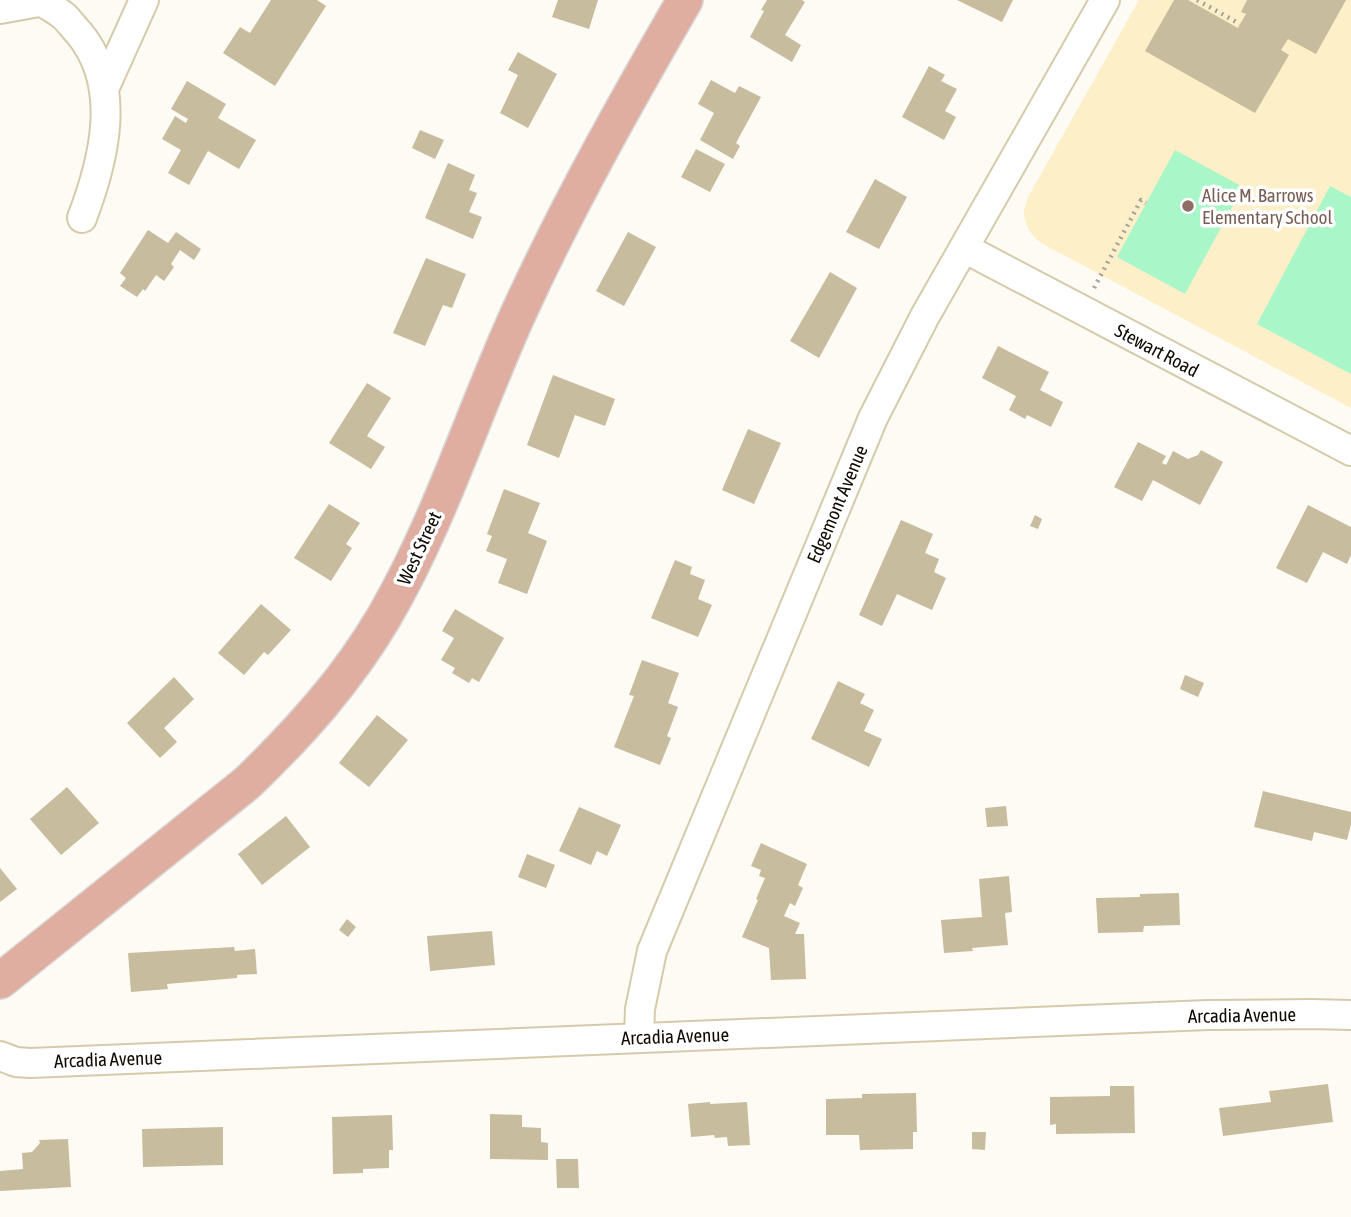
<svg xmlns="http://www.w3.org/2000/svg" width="1351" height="1217" font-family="'Asap Condensed',sans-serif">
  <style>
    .built { fill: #fdefc8 }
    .green { fill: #a9f6c9 }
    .building { fill: #c7bc9e }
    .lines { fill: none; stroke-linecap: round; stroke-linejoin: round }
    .minor-casing { stroke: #d5caab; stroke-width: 32 }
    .major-casing { stroke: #d9d8d7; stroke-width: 38 }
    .path { stroke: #a4a29a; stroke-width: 4.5; stroke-dasharray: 2 5; stroke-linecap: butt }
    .minor { stroke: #fff; stroke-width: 28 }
    .major { stroke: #dfaea1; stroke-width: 35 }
    .education-dot { fill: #8d6e63; stroke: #fff; stroke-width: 2.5 }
    .labels { text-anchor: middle; stroke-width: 7; stroke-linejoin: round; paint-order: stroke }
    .education-label { font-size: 19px; fill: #785e54; stroke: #fff; text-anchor: start }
    .street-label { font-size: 19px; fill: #0f0b03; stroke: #fff }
  </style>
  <rect width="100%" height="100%" fill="#fdfbf4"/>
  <path class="built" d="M1139 0H1351V408L1041 243 1036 239 1028 229 1024 217V210L1028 197Z"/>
  <g class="green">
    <path d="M1175 150 1243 187 1185 294 1117 257Z"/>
    <path d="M1330 186 1351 197V374L1257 324Z"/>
  </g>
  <g class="building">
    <path d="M271 0H317L326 6 275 86 223 53 240 27 250 33Z"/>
    <path d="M558 0H598L589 29 552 17Z"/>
    <path d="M767 0H802L805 2 785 35 801 45 792 62 750 37 764 11 761 10Z"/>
    <path d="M957 0H1013L1002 22Z"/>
    <path d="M1174 0H1188L1238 28 1246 14 1241 12 1247 0H1346L1316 54 1288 39 1281 50 1289 55 1255 113 1145 51Z"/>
    <path d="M518 52 557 74 528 128 500 113 518 75 508 70Z"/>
    <path d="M929 66 945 75 941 81 957 89 945 111 956 117 944 140 902 117Z"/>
    <path d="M711 80 735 93 739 86 761 97 736 143 740 146 733 159 700 140 714 113 698 104Z"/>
    <path d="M187 81 226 104 218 118 256 140 239 169 208 151 189 185 168 173 181 150 162 139 175 116 186 123 188 119 171 109Z"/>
    <path d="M420 130 444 140 435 159 412 148Z"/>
    <path d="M696 149 725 164 710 192 681 177Z"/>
    <path d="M448 163 475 175 469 190 477 193 469 212 482 217 473 239 425 218Z"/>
    <path d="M875 179 907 197 879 249 846 232Z"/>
    <path d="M148 230 168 243 176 232 201 249 194 260 180 250 171 264 174 267 164 281 156 275 145 291 143 289 137 297 120 286 126 278 120 273Z"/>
    <path d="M628 232 656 247 624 306 596 291Z"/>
    <path d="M426 258 466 274 452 308 443 305 425 346 393 333Z"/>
    <path d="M830 272 857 288 819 358 790 341Z"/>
    <path d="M998 346 1049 372 1040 390 1063 402 1051 427 1027 415 1025 419 1009 410 1016 396 982 378Z"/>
    <path d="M553 375 615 399 605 426 575 415 559 458 527 445Z"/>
    <path d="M367 383 391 398 367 436 385 447 371 469 329 443Z"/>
    <path d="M748 429 781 443 754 504 722 490Z"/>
    <path d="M1138 442 1166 456 1162 463 1166 465 1173 451 1188 459 1198 455 1201 450 1223 462 1200 505 1153 480 1142 501 1114 487Z"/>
    <path d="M504 489 540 503 528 533 547 541 527 594 498 583 507 559 486 551 492 536 487 534Z"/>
    <path d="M329 504 360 523 346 544 352 548 331 581 294 558Z"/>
    <path d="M1308 505 1351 527V555L1347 564 1323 552 1307 583 1276 568Z"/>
    <path d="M1035 515 1042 519 1038 529 1030 526Z"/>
    <path d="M901 520 933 534 925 553 939 559 934 572 946 578 932 610 897 594 882 626 859 615Z"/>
    <path d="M675 560 692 567 690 574 705 580 698 599 712 605 698 637 651 618Z"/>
    <path d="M261 604 291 630 268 655 264 652 244 675 218 653Z"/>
    <path d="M455 609 504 638 479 682 472 678 469 683 452 673 455 668 441 660 454 638 442 631Z"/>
    <path d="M642 660 679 673 668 703 678 707 667 736 671 738 660 765 614 747 634 696 629 695Z"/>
    <path d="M1185 675 1204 683 1198 697 1180 689Z"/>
    <path d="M174 677 194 699 164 728 177 742 160 758 127 723Z"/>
    <path d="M838 681 865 694 860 703 874 710 864 731 882 739 869 767 811 739Z"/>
    <path d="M377 715 408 740 369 787 339 763Z"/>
    <path d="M67 787 99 823 61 855 30 819Z"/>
    <path d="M1263 791 1351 812V824L1347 840 1314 832 1312 841 1254 827Z"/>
    <path d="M1006 806 1008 826 987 827 985 808Z"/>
    <path d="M579 807 621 825 607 856 597 851 591 865 559 851Z"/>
    <path d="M286 816 310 847 262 885 238 854Z"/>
    <path d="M761 843 807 864 798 885 803 888 795 906 790 903 784 916 800 923 795 934H804L806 979 771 980 769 948 742 937 758 900 756 899 765 878 759 876 761 870 751 866Z"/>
    <path d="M527 854 555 865 546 888 518 877Z"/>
    <path d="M0 868 17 889 0 902Z"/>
    <path d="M1009 876 1012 912 1005 913 1008 945 972 948 973 951 944 953 941 920 982 917 979 879Z"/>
    <path d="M1179 893 1180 925 1144 926 1143 932 1098 933 1096 898 1140 897V894Z"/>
    <path d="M347 919 356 927 348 937 339 930Z"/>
    <path d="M492 931 495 965 430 971 427 936Z"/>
    <path d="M234 947 235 951 255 949 257 974 237 975V978L167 984 168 989 131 992 128 953Z"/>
    <path d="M1328 1084 1333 1122 1223 1136 1219 1108 1271 1102 1269 1091Z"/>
    <path d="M1110 1086H1134L1135 1133 1056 1134V1124L1050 1125V1097L1110 1096Z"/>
    <path d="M916 1093 917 1132H913V1149L860 1150 859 1135H826V1099L862 1098V1094Z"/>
    <path d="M710 1102V1104L747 1102 750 1145 728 1146 727 1137 715 1138 714 1135 691 1137 688 1104Z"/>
    <path d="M490 1114 522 1115V1127L541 1128V1142L548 1143V1160L490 1159Z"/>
    <path d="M392 1115 393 1150H389V1168L363 1169V1173L333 1174 332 1117Z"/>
    <path d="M223 1127V1165L143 1167 142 1129Z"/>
    <path d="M972 1132H986L985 1150 972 1149Z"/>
    <path d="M68 1139 71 1187 0 1191V1171L23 1169 22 1153 32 1152 40 1143 39 1140Z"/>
    <path d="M556 1159H578L579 1188H557Z"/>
  </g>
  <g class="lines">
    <g class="minor-casing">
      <g id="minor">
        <path d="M43 2C50 7 58 11 65 17 70 22 74 28 79 33 123 86 104 160 82 218"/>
        <path d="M0 9 50 0"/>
        <path d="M104 89 144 0"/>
        <path d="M964 248 1351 451"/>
        <path d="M639 1037 640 1009 652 951 873 418 925 316 1105 0"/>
        <path d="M0 1056 16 1062 30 1063 1208 1015 1311 1014 1351 1015"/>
      </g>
    </g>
    <g class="major-casing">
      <path id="major" d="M0 981 247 783C299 733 347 680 384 617 440 521 473 413 519 312 568 205 626 102 685 0"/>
    </g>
    <g class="path">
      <path d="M1197 0 1240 24"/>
      <path d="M1094 288 1141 200 1146 203"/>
    </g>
    <use href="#minor" class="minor"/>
    <use href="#major" class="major"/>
  </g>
  <circle class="education-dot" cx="1188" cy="206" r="7"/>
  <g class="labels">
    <g class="education-label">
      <text x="1202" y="202">Alice M. Barrows<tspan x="1202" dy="22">Elementary School</tspan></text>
    </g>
    <g class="street-label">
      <text transform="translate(1157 350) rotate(28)" y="7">Stewart Road</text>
      <text transform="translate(837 504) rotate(-67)" y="7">Edgemont Avenue</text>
      <text transform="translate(419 548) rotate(-65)" y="7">West Street</text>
      <text transform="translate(1242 1015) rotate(-1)" y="7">Arcadia Avenue</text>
      <text transform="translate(675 1036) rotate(-2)" y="7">Arcadia Avenue</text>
      <text transform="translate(108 1059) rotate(-2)" y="7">Arcadia Avenue</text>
    </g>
  </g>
</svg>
